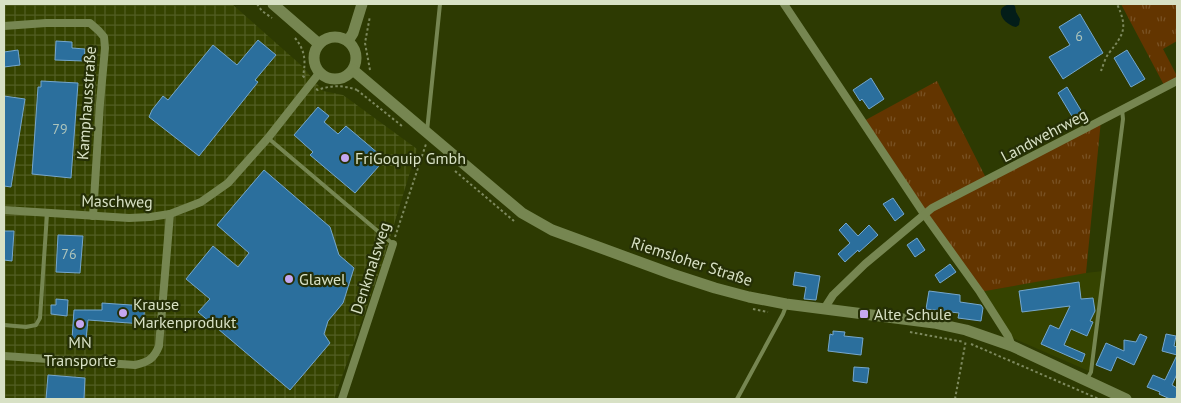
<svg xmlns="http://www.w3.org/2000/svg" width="1181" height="403" font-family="'PT Sans',sans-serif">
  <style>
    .built { fill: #354300 }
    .industrial { fill: url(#industrial-grid) }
    .grass { fill: url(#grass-tufts) }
    .water { fill: #031d19 }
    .building { fill: #2b6f9d; stroke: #75a7cd }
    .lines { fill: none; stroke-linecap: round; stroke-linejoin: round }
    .path { stroke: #7d895e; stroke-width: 2; stroke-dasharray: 2.5 2.5; stroke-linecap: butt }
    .lane { stroke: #768651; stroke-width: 4 }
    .street { stroke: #768651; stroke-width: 8 }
    .secondary { stroke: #768651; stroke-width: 11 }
    .poi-dot { fill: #c4a7f1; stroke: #252f06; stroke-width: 2 }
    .labels { text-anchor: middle; stroke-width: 4.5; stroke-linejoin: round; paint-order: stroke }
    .number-label { font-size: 14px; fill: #adc4bb }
    .street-label { font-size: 16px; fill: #d8e1c5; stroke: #252f06 }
    .poi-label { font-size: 16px; fill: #d8e1c5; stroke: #252f06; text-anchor: start }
  </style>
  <defs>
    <pattern id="industrial-grid" width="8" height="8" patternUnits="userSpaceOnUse" patternTransform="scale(1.25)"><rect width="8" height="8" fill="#354300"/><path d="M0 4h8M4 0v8" fill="none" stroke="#525e24"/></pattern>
    <pattern id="grass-tufts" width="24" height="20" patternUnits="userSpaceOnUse" patternTransform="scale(1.25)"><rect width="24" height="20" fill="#633500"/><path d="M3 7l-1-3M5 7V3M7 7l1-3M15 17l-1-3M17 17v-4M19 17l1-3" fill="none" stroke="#795224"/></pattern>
  </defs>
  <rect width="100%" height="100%" fill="#2d3a02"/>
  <path class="built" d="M1103 271 1091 372 1008 336 980 292 1076 274Z"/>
  <path class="industrial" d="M4 4H232L302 66 323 91 343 95 417 149 382 264 334 399H4Z"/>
  <g class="grass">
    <path d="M1121 4H1177V41L1163 49 1177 76V81L1165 87Z"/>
    <path d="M937 81 987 180 1101 120 1086 273 980 292 862 122Z"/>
  </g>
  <path class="water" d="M1012 4 1015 6 1016 12 1020 19 1019 25 1016 27C1002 24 992 6 1012 4Z"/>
  <g class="building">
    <path d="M1080 14 1103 53 1063 79 1049 57 1070 45 1059 27Z"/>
    <path d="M258 40 276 55 255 80 258 82 199 156 149 117 152 110 163 96 168 100 213 45 237 65Z"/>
    <path d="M56 41 72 42V48L85 49 84 61 55 60Z"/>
    <path d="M18 50 20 65 4 67V52Z"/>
    <path d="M1127 50 1145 79 1131 87 1114 58Z"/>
    <path d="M871 78 884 99 869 109 862 99 860 101 853 90Z"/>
    <path d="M41 81 78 83 71 178 32 174 38 87H41Z"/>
    <path d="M1067 87 1085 117 1076 123 1058 93Z"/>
    <path d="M4 96 25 99 11 187 4 186Z"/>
    <path d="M318 107 329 116 324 122 338 134 346 126 379 154 373 161 379 166 355 193 310 155 313 152 294 135Z"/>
    <path d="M264 170 330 227 339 255 354 268 343 303 328 321 324 334 330 343 290 390 198 312 210 299 186 279 213 246 238 267 249 253 217 225Z"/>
    <path d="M893 198 904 214 895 221 883 204Z"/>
    <path d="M846 223 858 236 869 225 878 235 859 252 858 250 845 262 838 254 850 243 839 230Z"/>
    <path d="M4 231H14L12 261 4 260Z"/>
    <path d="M58 235 83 236 80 273 56 272Z"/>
    <path d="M917 238 925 250 915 257 907 245Z"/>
    <path d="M950 264 956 272 940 283 935 275Z"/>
    <path d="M795 272 820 276 816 300 804 299 806 287 793 285Z"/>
    <path d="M1079 282 1081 299 1093 298 1095 311 1090 321 1093 322 1087 336 1071 329 1064 345 1085 354 1082 362 1041 344 1050 325 1059 329 1070 306 1022 312 1019 291Z"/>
    <path d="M929 291 960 295V302L981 305 983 308 981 321 958 318 959 313 926 309Z"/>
    <path d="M56 299 68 300 67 316 51 314V305H56Z"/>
    <path d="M102 303 145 306 143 324 88 320 86 340 72 339 74 310H102Z"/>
    <path d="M833 331 845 332 844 336 863 338 861 355 828 351 830 334 833 335Z"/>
    <path d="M1140 334 1147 337 1134 365 1117 357 1111 371 1096 365 1106 343 1124 351V340L1136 342Z"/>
    <path d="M1166 334 1176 336 1174 346 1177 347V374L1172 385 1177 388V395L1175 399H1170L1159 394 1160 392 1147 387 1153 375 1165 380 1177 355 1162 351Z"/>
    <path d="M854 367 869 368 867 383 853 381Z"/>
    <path d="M48 375 85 378 84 399H46Z"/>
  </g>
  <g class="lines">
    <g class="path">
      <path d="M257 4 262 11 272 18"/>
      <path d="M295 38C305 50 306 61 303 76L306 79"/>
      <path d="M370 70 365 43 370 16"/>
      <path d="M1101 71C1103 66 1105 58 1109 53 1124 34 1128 28 1117 4"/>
      <path d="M316 89 318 90C331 85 343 85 357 90"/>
      <path d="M357 90 402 126"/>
      <path d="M455 171 514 221"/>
      <path d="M395 237 426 144"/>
      <path d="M753 309 768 312"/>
      <path d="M910 332 964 342"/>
      <path d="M971 344 1099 399"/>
      <path d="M955 399 966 340"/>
    </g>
    <g class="lane">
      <path d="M427 131 440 4"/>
      <path d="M268 138 393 244"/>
      <path d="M4 325 26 327 36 325 40 318 47 214"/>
      <path d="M1087 379 1091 372 1123 119 1122 109"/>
      <path d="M737 399 783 314 786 306"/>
    </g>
    <g class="street">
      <path d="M784 4 924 214 980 292 1008 336 1012 346"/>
      <path d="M4 26 46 23H90L99 31 104 37 105 48 100 103 93 216"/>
      <path d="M4 210 129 218 150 217 170 214 201 202 228 183 268 138 320 72"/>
      <path d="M824 309 833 295 865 264 932 208 1177 81"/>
      <path d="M4 356 135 365C148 362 154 359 159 346L170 214"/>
      <path d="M342 399 393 244"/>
    </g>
    <g class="secondary">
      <path d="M273 4 319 44"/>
      <circle cx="335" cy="58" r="21"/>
      <path d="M348 41 353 33 362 4"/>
      <path d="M353 70 522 213 552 230 672 274 715 288 749 297 786 304 934 323 966 330 1012 346 1126 399"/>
    </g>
  </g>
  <g class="poi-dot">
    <circle cx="345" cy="158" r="5"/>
    <circle cx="289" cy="279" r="5"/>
    <circle cx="123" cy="313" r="5"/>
    <rect x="859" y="309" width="10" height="10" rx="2.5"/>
    <circle cx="80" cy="324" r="5"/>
  </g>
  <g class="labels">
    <g class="number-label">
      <text x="1079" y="41">6</text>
      <text x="60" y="134">79</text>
      <text x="69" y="259">76</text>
    </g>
    <g class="street-label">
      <text transform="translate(86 103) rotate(-86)" y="6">Kamphausstraße</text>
      <text transform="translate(1044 135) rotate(-28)" y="6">Landwehrweg</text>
      <text transform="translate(117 201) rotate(1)" y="6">Maschweg</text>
      <text transform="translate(692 261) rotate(18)" y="6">Riemsloher Straße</text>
      <text transform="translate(370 268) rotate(-72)" y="6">Denkmalsweg</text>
    </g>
    <g class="poi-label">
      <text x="355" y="164">FriGoquip Gmbh</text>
      <text x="299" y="285">Glawel</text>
      <text x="133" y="310">Krause<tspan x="133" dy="18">Markenprodukt</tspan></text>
      <text x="874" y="320">Alte Schule</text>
      <text x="80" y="348" text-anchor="middle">MN<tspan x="80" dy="18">Transporte</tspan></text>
    </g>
  </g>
  <rect width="1181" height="403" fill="none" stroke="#d8e1c5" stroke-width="10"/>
</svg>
